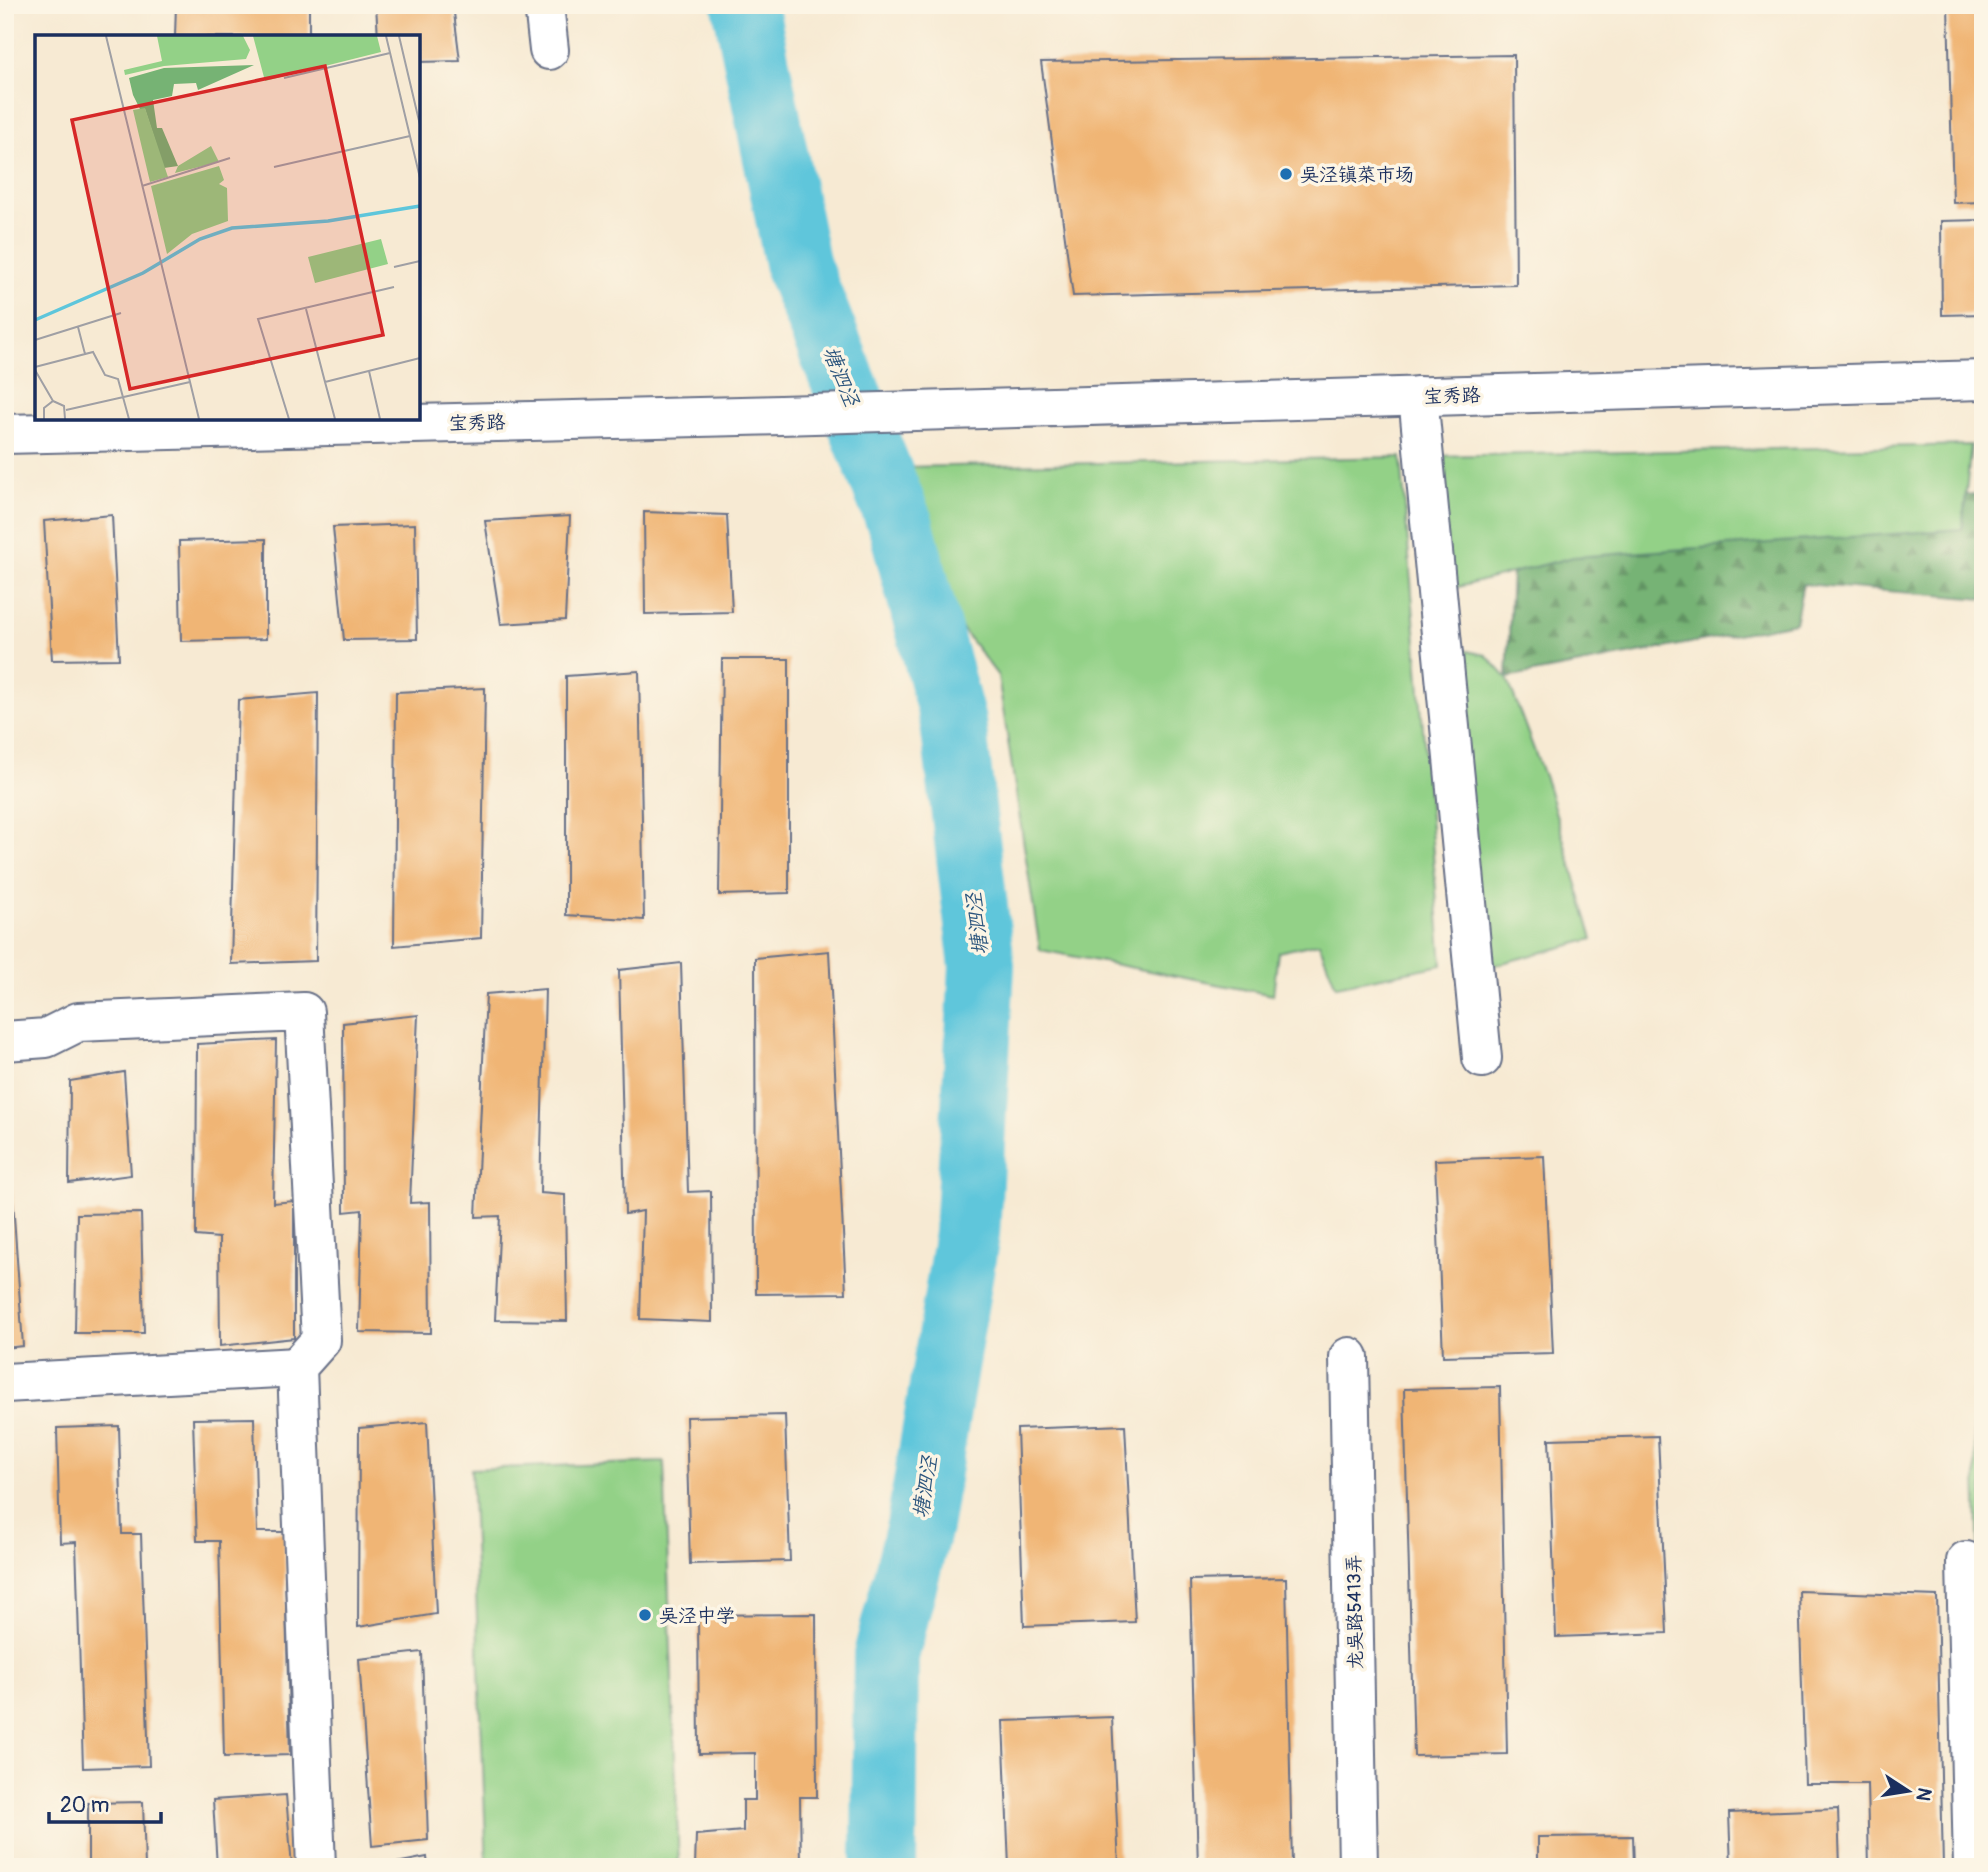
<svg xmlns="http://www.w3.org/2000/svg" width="1988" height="1872" font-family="Pangolin,'LXGW WenKai TC',sans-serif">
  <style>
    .forest { fill: url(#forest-firs); stroke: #487169; stroke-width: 2 }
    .garden { fill: #93d187; stroke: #578072; stroke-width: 2 }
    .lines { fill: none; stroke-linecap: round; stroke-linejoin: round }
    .river { stroke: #5ec6db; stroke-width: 66 }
    .building { fill: #f0b574 }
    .minor-casing { stroke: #687087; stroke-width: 42 }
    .minor { stroke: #fff; stroke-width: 38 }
    .poi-dot { fill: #1f6fb2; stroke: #fcf5e5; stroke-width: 2.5 }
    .labels { text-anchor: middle; stroke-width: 7; stroke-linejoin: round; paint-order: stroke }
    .poi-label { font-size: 19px; fill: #1b2f5e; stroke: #fcf5e5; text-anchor: start }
    .street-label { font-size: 19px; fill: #1b2f5e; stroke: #fcf5e5 }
    .water-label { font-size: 21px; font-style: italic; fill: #2c557d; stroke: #fcf5e5 }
    .inset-river { fill: none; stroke: #5ec6db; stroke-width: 3.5 }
    .inset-road { fill: none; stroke: #9f9fa4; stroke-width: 2 }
    .view { fill: #d62828; fill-opacity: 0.15; stroke: #d62828; stroke-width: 3.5 }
    .inset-edge { fill: none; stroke: #1b2f5e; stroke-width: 3.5 }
  </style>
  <defs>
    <pattern id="forest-firs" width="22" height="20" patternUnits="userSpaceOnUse" patternTransform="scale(1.75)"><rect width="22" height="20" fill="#76b374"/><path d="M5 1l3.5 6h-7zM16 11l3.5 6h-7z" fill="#609262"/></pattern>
  </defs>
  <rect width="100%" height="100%" fill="#fcf5e5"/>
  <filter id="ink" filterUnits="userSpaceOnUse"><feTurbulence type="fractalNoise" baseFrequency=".0143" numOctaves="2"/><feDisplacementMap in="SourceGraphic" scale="14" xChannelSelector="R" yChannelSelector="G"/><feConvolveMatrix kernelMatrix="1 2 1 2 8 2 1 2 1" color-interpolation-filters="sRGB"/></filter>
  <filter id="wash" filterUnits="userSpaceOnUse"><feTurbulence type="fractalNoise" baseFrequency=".00686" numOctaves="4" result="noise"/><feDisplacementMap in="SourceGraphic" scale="28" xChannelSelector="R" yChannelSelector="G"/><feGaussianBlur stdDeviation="1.57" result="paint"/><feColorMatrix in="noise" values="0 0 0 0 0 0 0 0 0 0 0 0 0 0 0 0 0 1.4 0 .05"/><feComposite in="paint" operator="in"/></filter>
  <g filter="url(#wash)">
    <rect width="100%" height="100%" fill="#f7ead3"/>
    <path class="forest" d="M1983 493V599L1803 584 1795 623 1507 678 1512 573 1573 557 1962 529 1966 495Z"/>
    <g class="garden">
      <path d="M1971 445 1962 529 1573 557 1443 591 1431 456Z"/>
      <path d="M1401 457 1442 965 1336 986 1319 943 1278 952 1273 995 1040 950 998 676 960 626 901 467Z"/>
      <path d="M1457 649 1486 655 1507 678 1547 784 1593 939 1472 971Z"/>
      <path d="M1974 1418H1983V1668Z"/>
      <path d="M664 1462 679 1867H487L471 1469Z"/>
    </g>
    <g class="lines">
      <path class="river" d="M745 5 798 267 901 526 953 722 982 966 967 1234 919 1526 886 1656 884 1867"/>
    </g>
    <g id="blocks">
      <g class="building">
        <path d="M176 5H309V37H175Z"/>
        <path d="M376 5H453L460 61 418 62V37H378Z"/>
        <path d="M1948 5H1983V202L1953 203Z"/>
        <path d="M1514 55 1516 285 1073 296 1041 62Z"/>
        <path d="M1983 220V314L1942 315 1941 221Z"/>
        <path d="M644 512 727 515 732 612 645 614Z"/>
        <path d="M112 515 119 659 52 660 44 521Z"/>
        <path d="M570 516 565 620 501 624 485 521Z"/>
        <path d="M415 524 417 639 344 640 333 527Z"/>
        <path d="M266 539V639L181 641 179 541Z"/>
        <path d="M722 659H789V893L719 895Z"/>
        <path d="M639 671 644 920 566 915V676Z"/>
        <path d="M485 688 481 938 394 946 396 692Z"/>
        <path d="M318 693 316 961 231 964 238 700Z"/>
        <path d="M829 951 846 1293 756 1294 755 958Z"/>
        <path d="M681 963 688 1192 711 1191 712 1322 640 1319 643 1211 625 1214 619 970Z"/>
        <path d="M545 989 540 1193 565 1195 567 1321 495 1320 500 1216 476 1217 486 994Z"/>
        <path d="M418 1015 410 1203 430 1202 431 1333 359 1332 362 1210 344 1212 343 1023Z"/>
        <path d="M276 1040 273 1203 294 1201V1338L220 1346 219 1238 196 1236 197 1044Z"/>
        <path d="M124 1072 131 1175 69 1183 70 1081Z"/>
        <path d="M5 1115H7L23 1346 5 1348Z"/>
        <path d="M1544 1156 1553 1353 1443 1356 1435 1160Z"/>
        <path d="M141 1213 144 1333H75L77 1214Z"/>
        <path d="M1500 1387 1507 1754 1414 1756 1404 1389Z"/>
        <path d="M785 1415 790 1561 690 1564 686 1417Z"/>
        <path d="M254 1418 257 1532H284L290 1755 224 1757 219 1541H197L193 1419Z"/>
        <path d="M427 1422 436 1614 358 1627 359 1428Z"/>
        <path d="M1125 1425 1135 1622 1024 1626 1017 1429Z"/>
        <path d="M119 1426 122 1534H141L149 1766 83 1768 76 1542 60 1543 57 1428Z"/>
        <path d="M1658 1436 1667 1633 1556 1637 1549 1439Z"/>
        <path d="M1286 1578 1292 1867H1198L1190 1580Z"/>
        <path d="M1799 1591 1937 1596 1943 1867H1869L1867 1784H1805Z"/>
        <path d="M816 1614 817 1797H800L801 1867H695L696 1835 743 1831V1800H755V1753L699 1754 698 1615Z"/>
        <path d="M422 1652 428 1840 372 1846 359 1659Z"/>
        <path d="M1112 1717 1119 1867H1009L1003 1721Z"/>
        <path d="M286 1795 292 1867H217L213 1800Z"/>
        <path d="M143 1802 145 1867H88V1803Z"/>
        <path d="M1838 1809 1840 1867H1731L1729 1813Z"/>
        <path d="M5 1812H10L11 1867H5Z"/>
        <path d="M1633 1836 1634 1867H1538V1837Z"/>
        <path d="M427 1857 428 1867H386V1865Z"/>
      </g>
    </g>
  </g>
  <g filter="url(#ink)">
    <use href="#blocks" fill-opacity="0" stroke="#687087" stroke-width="2"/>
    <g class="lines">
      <g class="minor-casing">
        <g id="minor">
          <path d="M544 5 549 50"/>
          <path d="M1418 396 1482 1058"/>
          <path d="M5 434 780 415 1983 380"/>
          <path d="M5 1041 46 1038 78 1022 304 1012 321 1340 297 1367 316 1867"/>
          <path d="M1349 1357 1358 1867"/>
          <path d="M5 1383 297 1367"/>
          <path d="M1966 1561 1973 1867"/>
        </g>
      </g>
      <use href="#minor" class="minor"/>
    </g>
  </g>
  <g class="poi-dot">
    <circle cx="1286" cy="174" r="7"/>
    <circle cx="645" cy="1615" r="7"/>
  </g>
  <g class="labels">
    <g class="poi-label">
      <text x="1300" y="181">吴泾镇菜市场</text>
      <text x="659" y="1622">吴泾中学</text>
    </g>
    <g class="street-label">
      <text transform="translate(1452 395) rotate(-2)" y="7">宝秀路</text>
      <text transform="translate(477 422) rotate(-1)" y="7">宝秀路</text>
      <text transform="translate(1354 1612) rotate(-91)" y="7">龙吴路5413弄</text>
    </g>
    <g class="water-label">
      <text transform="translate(841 376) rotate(68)" y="7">塘泗泾</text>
      <text transform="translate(977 924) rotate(-97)" y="7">塘泗泾</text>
      <text transform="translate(925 1487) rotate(-81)" y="7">塘泗泾</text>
    </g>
  </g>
  <g transform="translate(35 35)">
    <rect width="385" height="385" fill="#f7ead3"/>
    <path d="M219 30 163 55 161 48 139 49 137 61 118 65 122 93H127L143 131 129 133 110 74H105L98 60 94 43 129 33Z" fill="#76b374"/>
    <path d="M122 1H208L215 15 211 24 129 31 90 40 89 35 127 26ZM218 1H342L346 17 230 46ZM110 73 133 142 115 147 98 75ZM176 111 184 127 140 138 143 131ZM184 131 189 145 184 149 192 153 193 186 157 199 132 219 116 151ZM346 204 353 229 280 248 273 222Z" fill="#93d187"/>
    <path class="inset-river" d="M0 285 108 238 165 204 197 193 293 186 385 171"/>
    <path class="inset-road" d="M71 1 164 384M351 1 385 143M364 1 385 90M249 43 355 18M239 132 375 101M107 151 195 123M359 232 385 226M271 274 290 347 385 323M43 292 50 319M0 305 86 278M0 332 58 317 70 340 83 344 94 384M0 335 18 366M334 336 345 384M290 347 300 384M31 375 155 347M9 384V373L18 366 29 371 30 384M254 384 223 284 359 252"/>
    <path class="view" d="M290 31 348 300 95 354 37 85Z"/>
    <rect width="385" height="385" class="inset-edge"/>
  </g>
  <rect width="1988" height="1872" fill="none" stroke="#fcf5e5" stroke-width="28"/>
  <g transform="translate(1908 1791) rotate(102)" stroke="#fcf5e5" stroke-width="5" paint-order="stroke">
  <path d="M0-5L12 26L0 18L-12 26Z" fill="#1b2f5e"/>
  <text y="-10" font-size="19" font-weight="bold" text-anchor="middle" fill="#1b2f5e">N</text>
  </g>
  <path d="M49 1812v10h112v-10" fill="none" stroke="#1b2f5e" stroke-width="3.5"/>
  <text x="60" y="1812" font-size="21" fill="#1b2f5e" stroke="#fcf5e5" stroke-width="5" paint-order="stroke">20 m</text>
</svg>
